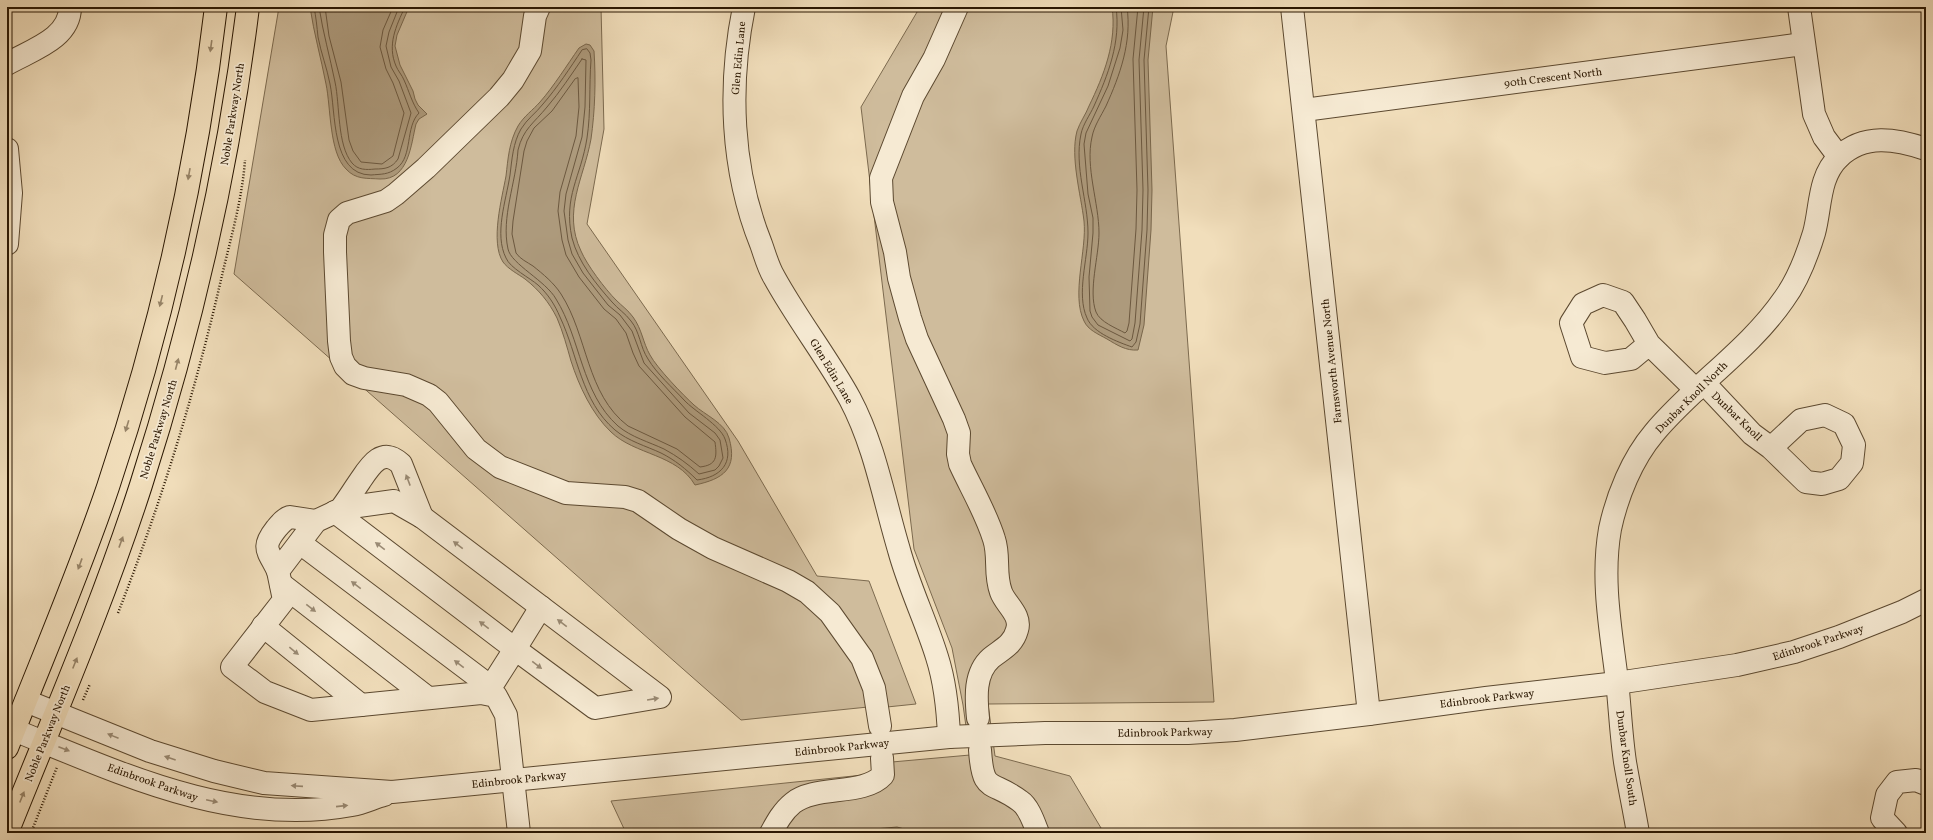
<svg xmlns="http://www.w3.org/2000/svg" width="1933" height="840" font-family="Vollkorn,serif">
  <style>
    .green { fill: #cfbc9c; stroke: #7c6a4f }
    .water { fill: #ad9a7c; stroke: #79664b }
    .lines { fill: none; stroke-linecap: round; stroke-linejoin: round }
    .shore { stroke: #6c583f; stroke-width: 1 }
    .minor-casing { stroke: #5c4930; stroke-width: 24 }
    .major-casing { stroke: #2a1702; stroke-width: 24 }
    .path { stroke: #2a1702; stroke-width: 2.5; stroke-dasharray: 1 2; stroke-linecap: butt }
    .minor { stroke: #f6ead3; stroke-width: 22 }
    .major { stroke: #f1debb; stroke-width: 22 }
    .oneway { fill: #978468 }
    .oneway2 { fill: #9a8b75 }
    .labels { text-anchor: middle; stroke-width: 3.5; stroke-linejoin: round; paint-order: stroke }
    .street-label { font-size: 11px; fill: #2a1702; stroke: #f6ead3 }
  </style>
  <rect width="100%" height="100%" fill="#f1debb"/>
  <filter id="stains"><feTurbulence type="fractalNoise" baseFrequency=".005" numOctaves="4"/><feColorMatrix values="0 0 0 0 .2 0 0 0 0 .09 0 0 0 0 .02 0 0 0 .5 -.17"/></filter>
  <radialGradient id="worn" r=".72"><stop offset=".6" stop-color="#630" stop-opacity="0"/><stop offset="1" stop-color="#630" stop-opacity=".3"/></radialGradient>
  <path class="green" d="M279 7H601L604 129 587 224 738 441 817 576 869 581 916 704 887 707 892 762 970 755 963 705 952 648 914 549 861 107 920 7H1174L1166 46 1214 702 988 704 995 756 1070 776 1104 833H626L611 801 873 774 868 707 741 720 234 274Z"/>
  <g class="water">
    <path d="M310 7H409L397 35 395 46 400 65 413 91 415 99 418 105 427 114 419 119 416 124C411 144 409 180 380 179 367 178 356 180 346 169 329 152 331 108 326 84 321 58 314 34 310 7Z"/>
    <path d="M1112 7H1153L1148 60 1152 190 1151 230 1144 325 1138 350C1126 351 1117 345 1107 339 1098 334 1088 330 1084 321 1071 295 1087 250 1084 221 1081 195 1070 157 1077 131 1080 122 1086 114 1089 106 1104 75 1117 42 1112 7Z"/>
    <path d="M586 44 590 45 594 51C596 80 595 111 591 139 584 178 562 211 581 251 587 265 605 289 616 300 622 306 628 310 633 317 642 329 643 343 650 355 657 368 683 395 694 405 705 415 725 423 729 438 738 469 723 479 695 485 677 454 635 455 611 432 592 414 579 386 571 361 567 347 563 332 557 318 549 302 539 290 525 279 518 274 508 269 503 262 490 242 502 198 506 176 508 159 509 142 518 126 524 116 533 110 540 102 554 86 567 65 579 48Z"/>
    <path d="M897 827 919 833H872L875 829Z"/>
  </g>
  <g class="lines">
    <g class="shore">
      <path d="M314 7C316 17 317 27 318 37 321 53 327 68 330 84 336 112 331 175 371 175 381 174 388 175 397 168 413 156 405 127 419 113 412 103 409 91 404 80 402 75 398 71 396 66 387 45 396 26 405 7"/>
      <path d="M319 7C323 33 330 57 335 82 340 105 337 145 352 163 358 170 366 170 375 169 385 169 392 168 398 159L411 113 399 81 391 67 386 46 389 32 399 7"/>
      <path d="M325 7 329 36 341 82 349 140 353 151 361 162 382 164 393 156 404 113 393 83 386 69 380 47 383 30 393 7"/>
      <path d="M1116 7C1121 42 1108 75 1094 106 1090 115 1083 124 1081 134 1074 167 1088 201 1088 233 1088 259 1076 294 1087 318 1093 333 1118 342 1132 347L1136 342 1140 324 1147 230 1148 190 1144 60 1149 7"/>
      <path d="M1121 7 1123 30 1120 48 1108 86 1086 133 1084 144 1088 194 1093 218V233L1089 277 1090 311 1092 317 1098 325 1130 341 1132 339 1135 323 1142 230 1143 190 1139 60 1144 7"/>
      <path d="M1127 7C1132 42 1120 75 1106 106 1101 116 1094 126 1092 137 1085 167 1099 203 1099 233 1099 256 1088 291 1096 312 1100 322 1116 328 1125 333L1127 331 1129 323 1136 229 1137 190 1133 59 1138 7"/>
      <path d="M587 49 590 53 591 60C589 86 591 112 587 138 581 177 563 196 572 238 578 262 596 284 612 302 618 309 625 313 631 321 640 332 640 347 648 359 657 374 672 387 684 400 694 411 720 425 725 439 734 463 721 477 697 480 686 469 675 460 661 453 646 446 628 441 615 430 581 401 578 355 560 317 555 305 548 294 538 285 530 278 510 268 506 258 494 234 506 201 510 175 512 159 513 143 521 129 527 119 536 113 543 104 557 88 570 68 582 50Z"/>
      <path d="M582 59 586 60 585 107 582 137 566 194 564 211 568 240 572 254 583 273 608 305 620 315 632 331 644 363 689 413 715 433 720 440 723 458 719 466 715 470 699 474C688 464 677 456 664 449 649 442 631 437 618 426 581 393 581 339 556 299 546 281 511 264 508 249 501 217 516 183 518 150 523 129 534 123 547 107 560 92 571 75 582 59Z"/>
      <path d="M578 78 579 107 576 136 560 192 558 211 562 240 566 255 579 277 604 309 616 319 626 333 633 353 639 366 685 417 715 442C717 457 717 465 700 467L677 449 628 426C586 394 588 336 561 294 554 283 543 274 533 266 527 262 520 259 516 253L512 234 513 221 524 151 527 141 534 128 552 111 575 79Z"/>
    </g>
    <g class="minor-casing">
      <g id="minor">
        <path d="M539 7 535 16 530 51 513 80 499 97 426 168 396 194 386 201 347 213 339 220 335 235V252L339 341 341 357 345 366 353 374 364 378 406 385 429 395 438 402 476 449 500 467 566 493 625 497 638 501 679 529 713 548 788 581 807 592 830 613 862 658 874 688 880 726"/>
        <path d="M744 7C728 86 731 169 761 244 765 255 768 267 774 277 797 319 827 357 850 399 875 446 884 500 899 550 909 587 926 621 937 657 945 682 948 710 949 737"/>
        <path d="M957 7 934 59 913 96 881 178 882 202 895 252 899 278 910 318 917 339 954 419 959 433 958 454 960 464C971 488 986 513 994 539 1000 557 994 573 1001 592 1005 604 1022 615 1017 630 1013 645 1002 649 991 658 974 673 976 698 978 718"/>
        <path d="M1292 7 1369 714"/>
        <path d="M1799 7 1814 114 1824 137 1839 157"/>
        <path d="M7 64C31 50 70 39 70 7"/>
        <path d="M1304 110 1803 44"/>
        <path d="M7 149 11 193 7 244"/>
        <path d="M1649 344 1631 359 1605 363 1582 357 1571 323 1583 304 1603 295 1623 302 1635 320 1649 344 1696 390"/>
        <path d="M1704 383 1752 434 1771 448 1806 482 1822 484 1839 479 1852 463 1854 445 1844 424 1825 415 1801 420 1771 448"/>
        <path d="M340 510C347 501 353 491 360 481 370 466 382 446 401 464L422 517"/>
        <path d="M335 512 515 649 541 607"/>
        <path d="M300 543 491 687"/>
        <path d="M278 571C268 550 261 548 276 529 281 523 284 519 290 517L316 521"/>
        <path d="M281 584 428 698"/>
        <path d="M263 626 361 705"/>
        <path d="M487 693 515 649 595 708 660 697 422 517 394 501 344 508 316 521 278 571 284 600 232 667 265 692 311 710 481 693 496 696 506 715 519 833"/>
        <path d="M26 701 150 751 214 771 264 783 392 792 949 737 1045 733H1188L1235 730 1369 714 1486 698 1617 683 1737 665 1794 652 1839 637 1902 612 1926 600"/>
        <path d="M14 730C122 774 233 827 352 805 363 803 373 798 384 795"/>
        <path d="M980 750C983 795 991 779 1020 801 1029 807 1034 823 1038 833"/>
        <path d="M771 833C777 822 783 811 793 803 815 785 864 796 883 775L882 758"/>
        <path d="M1638 833C1634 809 1629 786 1625 762 1621 735 1620 708 1617 681 1611 631 1601 580 1610 529 1617 496 1632 459 1654 433 1694 385 1749 350 1784 299 1798 280 1807 256 1814 233 1821 208 1818 177 1839 157 1864 133 1896 139 1926 149"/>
        <path d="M1896 833 1882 818 1887 795 1897 782 1916 780 1926 784"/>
      </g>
    </g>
    <g class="major-casing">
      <g id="major">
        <path d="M7 748C41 661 78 576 108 487 160 332 197 170 216 7"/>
        <path d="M7 833C53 718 103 603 141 485 191 329 228 170 248 7"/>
      </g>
    </g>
    <g class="path">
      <path d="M118 613C160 506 194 396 220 284 229 244 242 202 245 160"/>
      <path d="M83 700 90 684"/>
      <path d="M31 833 57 767"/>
    </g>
    <use href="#minor" class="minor"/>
    <use href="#major" class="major"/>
  </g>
  <defs><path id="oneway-solid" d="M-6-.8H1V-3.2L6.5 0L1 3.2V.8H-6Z"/></defs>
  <g class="oneway">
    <use href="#oneway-solid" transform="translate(211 46) rotate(98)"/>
    <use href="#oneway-solid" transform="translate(189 174) rotate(100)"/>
    <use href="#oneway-solid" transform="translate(161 301) rotate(104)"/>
    <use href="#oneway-solid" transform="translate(177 364) rotate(-75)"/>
    <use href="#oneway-solid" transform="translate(127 426) rotate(107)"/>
    <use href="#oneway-solid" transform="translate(121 542) rotate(-70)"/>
    <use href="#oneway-solid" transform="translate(80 564) rotate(110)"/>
    <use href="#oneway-solid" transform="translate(75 663) rotate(-68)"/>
    <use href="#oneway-solid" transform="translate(22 797) rotate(-68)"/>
  </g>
  <g class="oneway2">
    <use href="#oneway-solid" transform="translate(408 480) rotate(-111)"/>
    <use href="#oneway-solid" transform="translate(458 545) rotate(-143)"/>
    <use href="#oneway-solid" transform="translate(380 546) rotate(-143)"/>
    <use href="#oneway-solid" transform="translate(356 585) rotate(-143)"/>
    <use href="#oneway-solid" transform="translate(311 608) rotate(38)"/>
    <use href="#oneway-solid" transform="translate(562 623) rotate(-143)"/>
    <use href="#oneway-solid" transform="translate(484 625) rotate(-143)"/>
    <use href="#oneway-solid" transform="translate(294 651) rotate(39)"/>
    <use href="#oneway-solid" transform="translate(459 664) rotate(-143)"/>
    <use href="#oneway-solid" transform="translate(537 665) rotate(37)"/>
    <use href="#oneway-solid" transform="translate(653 699) rotate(-9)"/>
    <use href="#oneway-solid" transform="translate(113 736) rotate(-158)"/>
    <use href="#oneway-solid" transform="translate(64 749) rotate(21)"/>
    <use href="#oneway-solid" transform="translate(170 758) rotate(-161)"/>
    <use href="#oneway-solid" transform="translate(297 786) rotate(-176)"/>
    <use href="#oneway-solid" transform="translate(212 801) rotate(12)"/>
    <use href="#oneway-solid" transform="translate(342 806) rotate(-6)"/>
  </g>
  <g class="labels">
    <g class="street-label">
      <text transform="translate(738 58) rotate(-85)" y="4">Glen Edin Lane</text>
      <text transform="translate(1553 77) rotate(-7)" y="4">90th Crescent North</text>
      <text transform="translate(232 114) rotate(-81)" y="4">Noble Parkway North</text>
      <text transform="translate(1331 361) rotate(-96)" y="4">Farnsworth Avenue North</text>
      <text transform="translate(832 371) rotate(59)" y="4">Glen Edin Lane</text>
      <text transform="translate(1691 397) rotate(-45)" y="4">Dunbar Knoll North</text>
      <text transform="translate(1737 416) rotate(44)" y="4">Dunbar Knoll</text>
      <text transform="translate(158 429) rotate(-73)" y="4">Noble Parkway North</text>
      <text transform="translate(1818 642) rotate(-18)" y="4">Edinbrook Parkway</text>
      <text transform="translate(1487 698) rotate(-7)" y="4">Edinbrook Parkway</text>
      <text transform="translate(1165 732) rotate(-1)" y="4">Edinbrook Parkway</text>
      <text transform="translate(47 733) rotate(-68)" y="4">Noble Parkway North</text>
      <text transform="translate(842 747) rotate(-6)" y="4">Edinbrook Parkway</text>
      <text transform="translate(1627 758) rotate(82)" y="4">Dunbar Knoll South</text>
      <text transform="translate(519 779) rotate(-6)" y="4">Edinbrook Parkway</text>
      <text transform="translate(153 782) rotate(19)" y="4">Edinbrook Parkway</text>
    </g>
  </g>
  <rect width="1933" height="840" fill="none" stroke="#f1debb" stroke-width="24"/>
  <rect x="8" y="8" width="1917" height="824" fill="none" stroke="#2a1702" stroke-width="2"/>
  <rect x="12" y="12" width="1909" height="816" fill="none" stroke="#2a1702"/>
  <rect width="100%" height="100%" filter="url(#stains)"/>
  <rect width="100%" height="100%" fill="url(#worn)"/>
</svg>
